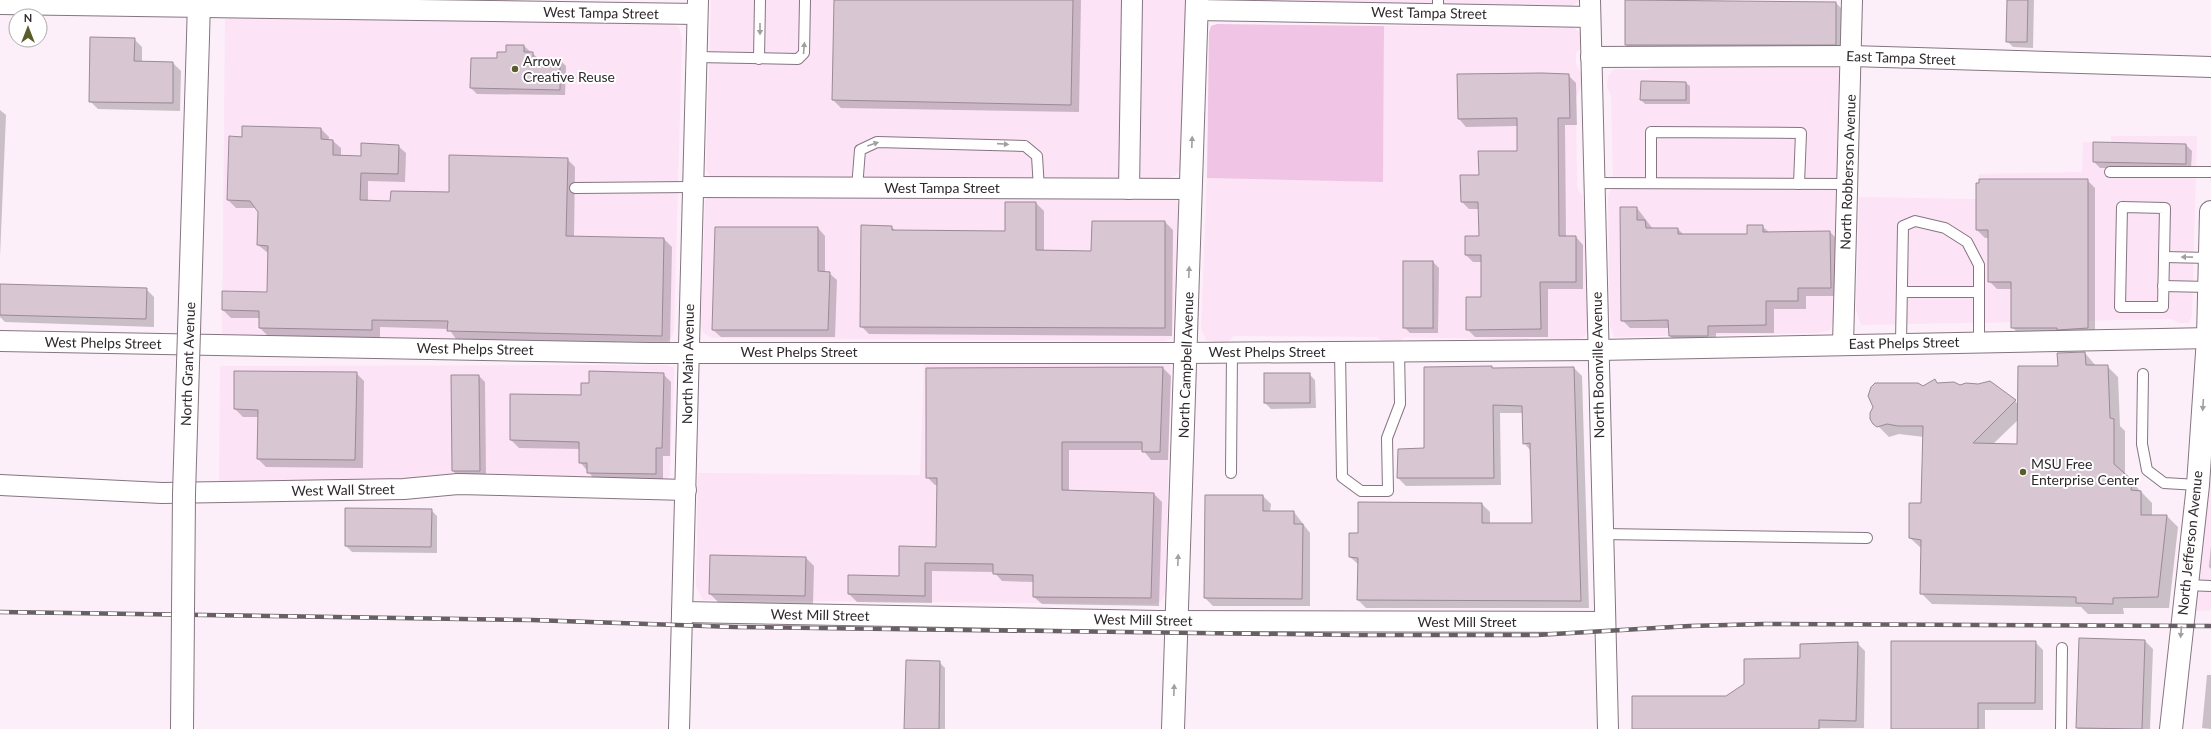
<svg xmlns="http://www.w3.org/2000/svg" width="2211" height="729" font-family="Lato,sans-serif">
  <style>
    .built { fill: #fce3f5 }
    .green { fill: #efc4e4 }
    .shadow { fill: #0003; fill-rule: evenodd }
    .building { fill: #d8c7d3; stroke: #9a8a96 }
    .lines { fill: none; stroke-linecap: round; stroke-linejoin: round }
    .lane-casing { stroke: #857580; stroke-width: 12 }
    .street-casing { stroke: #857580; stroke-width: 22 }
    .secondary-casing { stroke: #857580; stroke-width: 24 }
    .lane { stroke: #fff; stroke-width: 10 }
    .street { stroke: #fff; stroke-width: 20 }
    .secondary { stroke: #fff; stroke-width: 22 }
    .rail-casing { stroke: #675f64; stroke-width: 4.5 }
    .rail { stroke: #fff; stroke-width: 3; stroke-dasharray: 9; stroke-linecap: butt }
    .secondary-bridge-casing { stroke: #857580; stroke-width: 24; stroke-linecap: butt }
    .secondary-bridge { stroke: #fff; stroke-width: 22 }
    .oneway { fill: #a19fa0 }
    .poi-dot { fill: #5a5d2a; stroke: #fff; stroke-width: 1.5 }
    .labels { text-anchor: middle; stroke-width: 4; stroke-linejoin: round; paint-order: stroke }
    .street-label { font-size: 14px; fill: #2f292d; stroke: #fff }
    .poi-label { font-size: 14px; fill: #2f292d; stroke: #fff; text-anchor: start }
  </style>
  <rect width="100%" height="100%" fill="#fdeff9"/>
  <g class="built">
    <path d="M711 0H1186L1180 169 1176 175 1169 178 726 181 716 179 709 175 706 169Z"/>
    <path d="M1213 0H1580L1572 6 1218 2Z"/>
    <path d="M225 14 671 24 679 27 682 39 674 331 671 339 665 341 222 337Z"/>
    <path d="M1384 26H1568L1573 27 1581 34 1582 47 1576 53V64L1582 76V83L1576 98 1577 185 1578 190 1583 196 1588 330 1584 337 1579 339 1530 338 1523 342 1499 341 1494 339 1405 337 1399 342H1383L1377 337 1234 336 1226 343 1206 340 1201 328 1207 178 1383 182Z"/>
    <path d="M1673 63 1834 66 1838 68 1840 75 1834 321 1830 330 1819 333 1614 337 1610 325 1608 198 1609 192 1613 189 1611 95 1607 87 1608 76 1614 69 1647 70Z"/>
    <path d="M2111 136H2197L2192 316 2189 323H2179L2171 319 1861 325 1856 310 1859 197 1976 199V183H1979V174L2082 172 2083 142H2111Z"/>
    <path d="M709 194 1172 197 1178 202 1180 211 1172 338 1164 341 713 338 703 333 701 323 705 201Z"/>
    <path d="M1169 363 1171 368 1165 594 1161 601 1154 604 703 600 696 587 698 473 920 475 924 364Z"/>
    <path d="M667 365 674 368V376L670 474 667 480 430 475 392 480 219 484 220 366Z"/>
    <path d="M2211 456V610L2196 611Z"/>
  </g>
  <path class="green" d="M1217 24 1384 26 1383 182 1207 178 1209 32 1211 26Z"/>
  <g class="shadow">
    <path d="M835 0H1081L1079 112 841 108 833 100Z"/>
    <path d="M2008 0H2034L2033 48 2013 47 2007 41Z"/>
    <path d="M1836 3 1844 11V52L1634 53 1626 45Z"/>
    <path d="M134 39 142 47V62L173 63 181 71 180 111 98 109 90 101Z"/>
    <path d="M524 46 539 59 560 60 566 66 565 95 477 94 471 88 498 59 507 53Z"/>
    <path d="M1568 75 1576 83 1577 125H1565L1566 237H1576L1583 245V289H1548V337H1475L1467 329 1482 298V262H1473L1466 255 1480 237V209H1469L1462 202 1480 176 1518 152V126L1466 127 1459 119Z"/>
    <path d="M1642 82 1686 83 1690 86V104H1645L1641 100Z"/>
    <path d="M0 110 6 115 0 257Z"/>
    <path d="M243 127 321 129 329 137V140L333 141 341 148V156L362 157 398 146 406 153 405 182 368 181V201L391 202 450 193 567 159 575 167 574 237 664 239 672 247 670 344 456 339 449 329 380 327V338L268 336 260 328V318H231L223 310 268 293V253L258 245 259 212 256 208H236L228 200 243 138Z"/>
    <path d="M2186 145 2192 151 2191 169 2100 168 2094 162Z"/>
    <path d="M2087 180 2095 188V335H2020L2012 327V289H1997L1989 281V238H1985L1977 230Z"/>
    <path d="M1006 203H1036L1044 211V252H1092L1165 222 1173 230 1172 336 869 334 861 326 891 227 896 231 1006 232Z"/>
    <path d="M1637 208 1653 229H1678L1684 235H1749L1762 226 1770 233 1830 232 1838 240V296H1806V309H1774V333H1716V343L1677 344 1670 336 1669 328H1630L1622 320Z"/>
    <path d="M818 228 825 236V273H829L837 280 835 337H721L713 330Z"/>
    <path d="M1433 262 1439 268 1438 333H1410L1404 327Z"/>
    <path d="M0 285 146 289 154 297V327L5 322 0 317Z"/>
    <path d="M2085 353 2096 366H2107L2118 377 2120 426 2125 431V475L2152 503V516H2167L2178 527 2169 608H2123L2124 614H2088L2081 607 1932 604 1921 593 1922 549 1910 538 1922 504 1924 437 1899 434 1889 437 1871 419 1934 380 1938 384 1960 386 2015 401 2018 404 2059 367ZM2018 420V445L1993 444Z"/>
    <path d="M1163 368 1171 376 1168 460H1151L1143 450H1069V492L1154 494 1162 502 1159 606 1042 604 1034 597V582L1002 581 994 572 932 571V603L857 602 849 594 900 577 937 548V485H935L927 477Z"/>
    <path d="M1425 368H1574L1582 376 1589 608H1366L1358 600 1359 565 1350 557 1359 534 1482 504 1490 512V524H1533L1531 451 1524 443 1523 413H1500L1501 485 1406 486 1398 478 1425 449Z"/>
    <path d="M356 373 364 381 363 468 266 467 258 459 259 417H243L235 409Z"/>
    <path d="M663 374 671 382 670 456H663V482L596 481 580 462V449L519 448 511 440V395L582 396 590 384Z"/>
    <path d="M1309 374 1315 380 1316 408 1271 409 1265 403Z"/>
    <path d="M479 376 485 382 486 476 459 477 453 471Z"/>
    <path d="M1263 496 1271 504 1270 512H1294L1310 533V606H1213L1205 598Z"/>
    <path d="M346 509 431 510 437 516V553L352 552 346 546Z"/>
    <path d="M2211 545V569L2209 567Z"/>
    <path d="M806 558 814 566 813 604 718 602 710 594Z"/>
    <path d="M2145 641 2153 649 2150 729H2078L2077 727Z"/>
    <path d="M2035 642 2043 650V710H1985V729H1892Z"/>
    <path d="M1857 643 1865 651 1864 728 1633 729 1726 697Z"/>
    <path d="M939 662 945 668V729H906Z"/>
    <path d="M2207 675H2211V729L2202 728Z"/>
  </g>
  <g class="building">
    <path d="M834 0H1073L1071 105 832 100Z"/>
    <path d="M1625 0 1836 2V45H1625Z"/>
    <path d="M2007 0H2028L2027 42H2006Z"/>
    <path d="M90 37 135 38 134 61 173 62V103L89 102Z"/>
    <path d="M506 45H524V52H533V58L560 59V90L470 88 471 58H497V52H506Z"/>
    <path d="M1542 73 1569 74 1570 118H1558L1559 236H1576V282H1540L1541 329 1466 330V297H1481V255H1465V236H1479L1478 202H1461L1460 175H1479L1478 151H1517V118L1458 119 1457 74Z"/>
    <path d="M1641 81 1686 82V100H1640Z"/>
    <path d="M242 126 321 128V139L333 140V155L361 156V143L399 145 398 174 361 173 360 200 390 201 391 191 449 192V155L568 158 566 236 664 238 662 336 447 331 448 321 372 320V330L259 328V311L222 310V291L267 292 268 246 257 245 258 212 250 201 227 200 229 136 242 137Z"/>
    <path d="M2093 142 2186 144V164L2093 162Z"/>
    <path d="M1979 179H2088V328L2057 330V328H2011V282H1988V230H1976V183H1979Z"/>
    <path d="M1005 202H1036V250L1091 251 1092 221H1165V328L860 327 861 225 892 226V230L1005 231Z"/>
    <path d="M1620 207H1637V220H1645L1646 228H1678V234H1747V225H1763V232L1830 231 1831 288H1798V301H1766V325L1708 326V336H1669L1668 320 1621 321Z"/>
    <path d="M715 227H818V271L830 272 828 330H712Z"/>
    <rect x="1403" y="261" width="30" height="67"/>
    <path d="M0 284 147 288 146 319 0 315Z"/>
    <path d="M2085 352 2086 365H2108L2110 418 2114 419V464L2132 480 2131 490 2141 491V515H2167L2158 597 2113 598V604L2076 603V597L1920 594 1921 540 1909 538V503H1921L1923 426H1898L1887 424 1877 427 1873 424 1870 419V413L1873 407 1868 396 1871 387 1875 383H1918L1923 386 1935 379 1937 383 1954 382 1960 385 1966 383 1978 384 1990 381 2016 400 1973 443 2017 444 2018 366H2058L2057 353Z"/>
    <path d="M1492 366V368L1574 367 1581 601 1357 600 1358 558 1349 557V533H1358V502L1482 503V523H1532L1530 443 1523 444 1522 406 1493 405 1494 478H1397L1398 449 1424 448V367Z"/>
    <path d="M1163 367 1160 452H1142V442H1062V490L1154 493 1151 598 1033 597V575L993 574V564L925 563V596L848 594V575L899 576V546L936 547 937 478H926V368Z"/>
    <path d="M234 371 357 372 355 460 257 459 258 410 234 409Z"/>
    <path d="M589 371 664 373 662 448H656V474L587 473V463H579V442L510 440V394L581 395V383H589Z"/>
    <rect x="1264" y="373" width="46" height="30"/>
    <path d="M451 375H479L480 471H452Z"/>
    <path d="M1205 495H1263V511H1294V524H1303L1302 599 1204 598Z"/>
    <path d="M345 508 432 509 431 547 345 546Z"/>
    <path d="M710 555 806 557 805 596 709 594Z"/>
    <path d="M2079 638 2145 640 2142 729 2076 728Z"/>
    <path d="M1891 641H2036L2035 703H1978V729H1891Z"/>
    <path d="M1858 642 1856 721 1819 720V729H1632V696H1726L1744 684V659L1800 658V644Z"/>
    <path d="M906 660 940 661 939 729H904Z"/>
  </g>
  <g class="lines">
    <g class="lane-casing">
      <g id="lane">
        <path d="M1438 13V0"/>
        <path d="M696 57 798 59 804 53 805 0"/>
        <path d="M759 59 760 0"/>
        <path d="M2110 172H2211"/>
        <path d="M1594 183 1848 184"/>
        <path d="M1651 183V132L1801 133 1799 184"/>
        <path d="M575 188 692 187"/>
        <path d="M857 188 860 150 877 142 1025 146 1037 156 1039 189"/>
        <path d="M2122 207 2165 208 2163 307H2120Z"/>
        <path d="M2164 257 2210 258"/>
        <path d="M2163 286 2209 287"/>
        <path d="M1902 292H1979"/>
        <path d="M1901 343 1903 226 1915 221 1945 228 1967 242 1979 265V342"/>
        <path d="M1340 351 1342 477 1361 491H1388L1387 438 1400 404 1399 351"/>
        <path d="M2143 374 2142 444 2147 470 2164 483 2198 485"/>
        <path d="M1231 473 1232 352"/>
        <path d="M1603 534 1867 538"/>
        <path d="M2186 585 2211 586"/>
        <path d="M2061 729 2062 648"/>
      </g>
    </g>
    <g class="street-casing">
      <g id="street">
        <path d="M1590 0 1608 729"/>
        <path d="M0 4 697 14"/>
        <path d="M1196 10 1590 17"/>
        <path d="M1591 57 1851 56 2211 67"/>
        <path d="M692 187 1191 189"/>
        <path d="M1129 189 1132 0"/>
        <path d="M0 341 650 353H1186L1598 350 2211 338"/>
        <path d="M1843 345 1852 0"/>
        <path d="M0 485 162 493 404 489 458 484 686 490"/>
        <path d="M682 612 1158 621 1605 622"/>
        <path d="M679 729 698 0"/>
      </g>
    </g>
    <g class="secondary-casing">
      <g id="secondary">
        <path d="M198 38 199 0"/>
        <path d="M1173 729 1197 0"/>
        <path d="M2171 729 2198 485 2208 338 2211 212"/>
      </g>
    </g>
    <use href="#lane" class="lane"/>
    <use href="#street" class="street"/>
    <use href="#secondary" class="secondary"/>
    <g class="rail-casing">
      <path id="rail" d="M0 612 532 620 735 627 1359 635H1537L1690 626 1764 624 2211 626"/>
    </g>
    <use href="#rail" class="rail"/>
    <g class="secondary-bridge-casing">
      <path id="secondary-bridge" d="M182 729 184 494 198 38"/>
    </g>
    <use href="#secondary-bridge" class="secondary-bridge"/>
  </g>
  <defs><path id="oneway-solid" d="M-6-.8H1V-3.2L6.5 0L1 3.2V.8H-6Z"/></defs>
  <g class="oneway">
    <use href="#oneway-solid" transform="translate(760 29) rotate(90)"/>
    <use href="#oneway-solid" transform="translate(804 48) rotate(-85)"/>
    <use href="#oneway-solid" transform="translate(1192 142) rotate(-88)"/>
    <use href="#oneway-solid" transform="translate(873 144) rotate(-19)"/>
    <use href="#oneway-solid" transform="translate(1003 144) rotate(4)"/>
    <use href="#oneway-solid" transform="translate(2187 257) rotate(-179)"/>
    <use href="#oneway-solid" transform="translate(1189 272) rotate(-88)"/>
    <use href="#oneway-solid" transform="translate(2203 405) rotate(94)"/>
    <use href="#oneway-solid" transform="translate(1178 560) rotate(-88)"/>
    <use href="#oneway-solid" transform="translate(2181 632) rotate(95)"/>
    <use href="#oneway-solid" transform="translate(1174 690) rotate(-88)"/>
  </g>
  <g class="poi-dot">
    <circle cx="515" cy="69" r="4"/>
    <circle cx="2023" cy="472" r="4"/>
  </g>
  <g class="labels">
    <g class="street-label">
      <text transform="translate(601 13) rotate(1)" y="5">West Tampa Street</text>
      <text transform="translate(1429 13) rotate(1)" y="5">West Tampa Street</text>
      <text transform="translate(1901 58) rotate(2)" y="5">East Tampa Street</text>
      <text transform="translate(1848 172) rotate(-88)" y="5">North Robberson Avenue</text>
      <text x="942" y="193">West Tampa Street</text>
      <text transform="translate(103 343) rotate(1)" y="5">West Phelps Street</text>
      <text transform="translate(1904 343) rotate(-1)" y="5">East Phelps Street</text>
      <text transform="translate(475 349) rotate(1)" y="5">West Phelps Street</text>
      <text x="799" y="357">West Phelps Street</text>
      <text x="1267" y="357">West Phelps Street</text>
      <text transform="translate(188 364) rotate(-88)" y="5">North Grant Avenue</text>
      <text transform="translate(688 364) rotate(-89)" y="5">North Main Avenue</text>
      <text transform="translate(1186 365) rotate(-88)" y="5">North Campbell Avenue</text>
      <text transform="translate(1598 365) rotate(-91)" y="5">North Boonville Avenue</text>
      <text transform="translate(343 490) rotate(-1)" y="5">West Wall Street</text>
      <text transform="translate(2190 543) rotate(-84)" y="5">North Jefferson Avenue</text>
      <text transform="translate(820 615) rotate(1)" y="5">West Mill Street</text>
      <text transform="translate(1143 620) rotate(1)" y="5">West Mill Street</text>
      <text x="1467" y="627">West Mill Street</text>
    </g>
    <g class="poi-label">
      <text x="523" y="66">Arrow<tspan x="523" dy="16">Creative Reuse</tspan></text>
      <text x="2031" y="469">MSU Free<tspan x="2031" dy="16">Enterprise Center</tspan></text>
    </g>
  </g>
  <g transform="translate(28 28)"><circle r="19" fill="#ffffff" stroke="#aca9ab"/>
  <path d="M0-3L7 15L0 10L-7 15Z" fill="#5a5d2a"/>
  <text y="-6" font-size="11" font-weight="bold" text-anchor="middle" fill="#2f292d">N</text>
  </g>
</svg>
